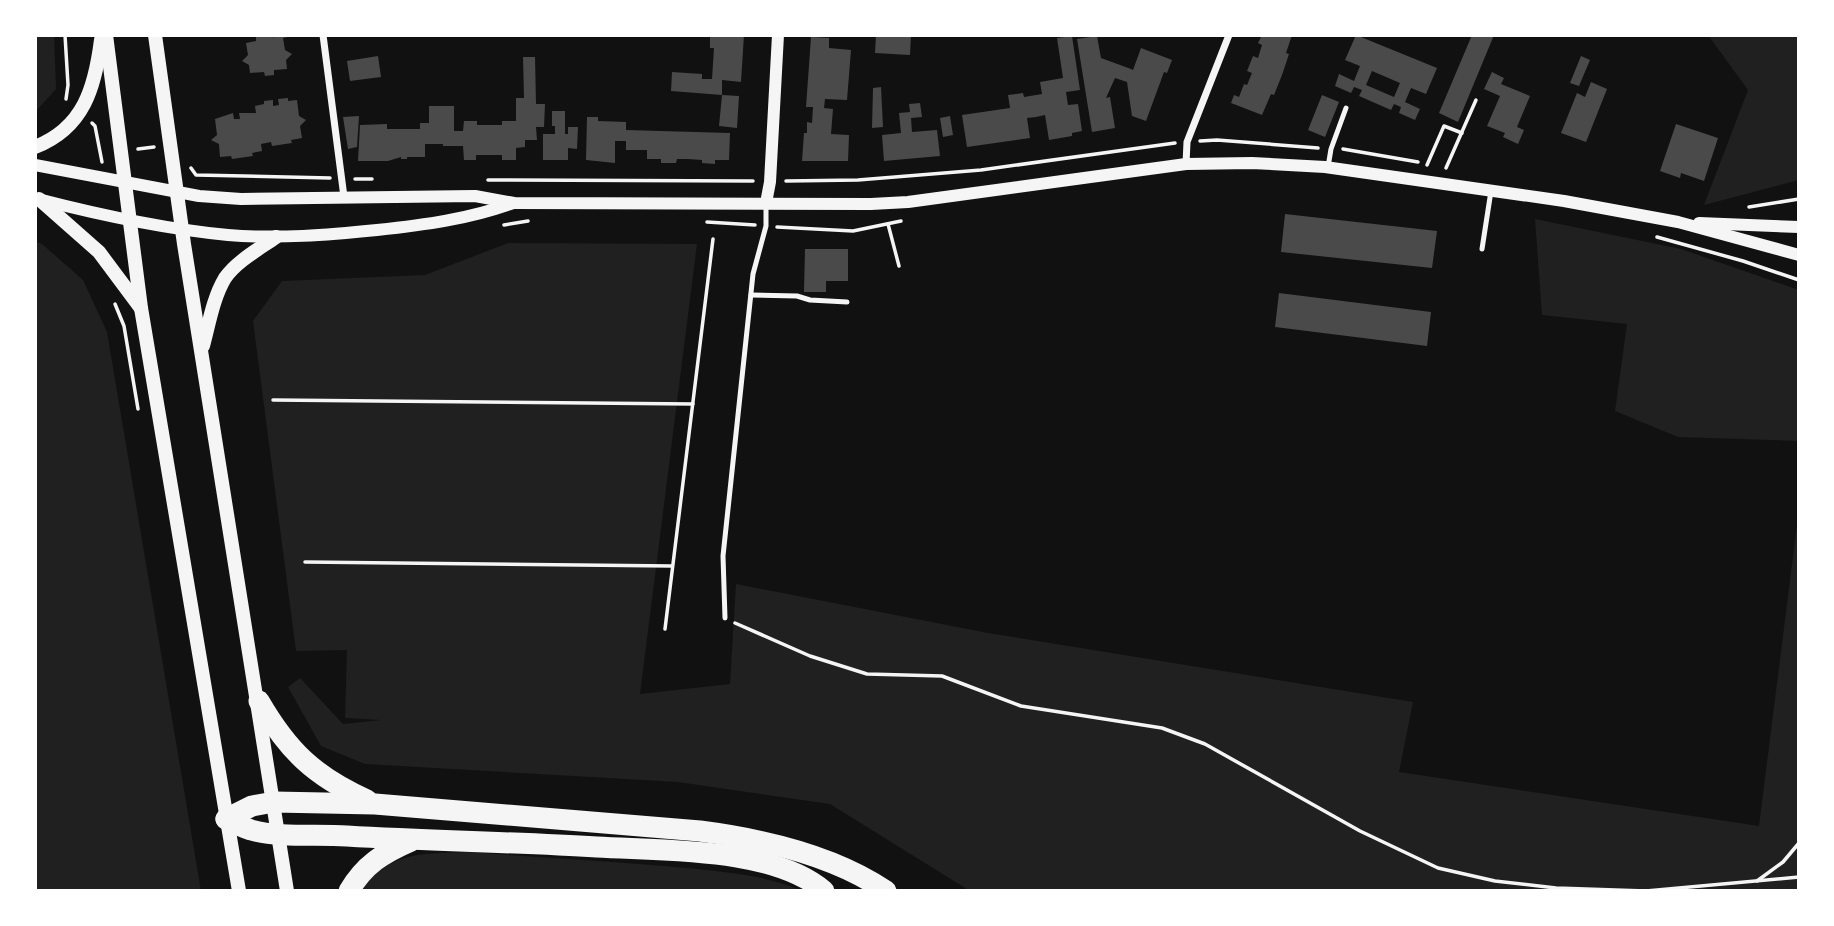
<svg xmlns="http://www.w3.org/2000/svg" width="1834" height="926" font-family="'Libre Baskerville',serif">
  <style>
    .green { fill: #202020 }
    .building { fill: #4a4a4a; fill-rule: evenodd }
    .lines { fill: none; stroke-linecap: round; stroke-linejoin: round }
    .path { stroke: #f5f5f5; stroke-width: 3.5 }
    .service { stroke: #f5f5f5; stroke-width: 5 }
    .minor { stroke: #f5f5f5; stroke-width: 7 }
    .tertiary { stroke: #f5f5f5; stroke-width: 12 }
    .secondary { stroke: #f5f5f5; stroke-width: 14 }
    .motorway { stroke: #f5f5f5; stroke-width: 21 }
  </style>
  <rect width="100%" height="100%" fill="#111"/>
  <g class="green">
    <path d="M35 35H54L56 89 36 111Z"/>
    <path d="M1708 35H1799V180L1704 205 1748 90Z"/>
    <path d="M1535 219 1681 249 1799 290V441L1678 437 1615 411 1627 324 1542 315Z"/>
    <path d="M35 241 42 244 83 280 107 332 201 891H35Z"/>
    <path d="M508 243 697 244 640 694 730 684 736 584 988 633 1413 702 1399 772 1759 826 1799 509V891H970L830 804 678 782 365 764 321 746 288 687 300 678 343 724 381 720 345 718 347 650 296 651 253 321 282 281 425 275Z"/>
    <path d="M469 852C542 858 615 861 687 868 726 872 766 875 802 891H359C391 850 422 854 469 852Z"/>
  </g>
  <g class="building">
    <path d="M273 35V39L274 35H295L283 38 285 50 292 54 286 60 287 69 274 70V75L265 76 264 72 250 73 249 65 242 61 248 55 246 43 256 41V37Z"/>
    <path d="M710 35H744L741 82 722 80V95L671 91 672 72 702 74V79H712L714 48H710Z"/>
    <path d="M876 35H911L910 55 875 53Z"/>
    <path d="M1262 35H1292L1286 53 1289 54 1282 75 1274 95 1271 94 1262 115 1231 103 1234 95 1239 97 1244 84 1247 85 1252 73 1247 71 1253 56 1258 58 1262 45 1258 43Z"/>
    <path d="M1356 35 1437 68 1426 94 1411 88 1405 102 1420 109 1415 120 1399 113 1401 107 1394 104 1391 110 1359 96 1362 90 1354 87 1351 93 1335 86 1339 74 1354 81 1360 66 1345 60ZM1372 71 1400 83 1394 97 1366 85Z"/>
    <path d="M1472 35H1494L1458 122 1439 113Z"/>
    <path d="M1072 36 1080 90 1066 92 1068 105 1078 104 1082 131 1072 133V136L1049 140 1045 115 1036 117 1027 118 1030 138 967 147 962 115 1010 108 1008 95 1023 93 1024 97 1042 94 1040 82 1063 78 1057 38Z"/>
    <path d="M1097 36 1101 58 1131 69 1133 70 1141 48 1172 60 1167 73 1164 72 1146 121 1132 116 1127 82 1115 78 1106 98 1110 97 1115 128 1092 132 1077 39Z"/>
    <path d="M811 37 829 38V48L851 50 847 100 825 99 824 108 833 109 831 134 849 135 848 161H802L804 133H807V122L812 123 813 107H806Z"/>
    <path d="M378 56 381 77 350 81 347 61Z"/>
    <path d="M1581 56 1590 60 1579 86 1570 83Z"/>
    <path d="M523 57H535L536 104H545L544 127H536L537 140H525V147L516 148V160H502V155H476V160H464L463 146H443V144H425V157H407V159H401V157L388 161H358L360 125 387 124V129H420V123H429V106H454V131H463L464 121H477V125H502V121H516V98H524Z"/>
    <path d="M1492 72 1504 78 1501 84 1530 96 1517 127 1524 130 1518 144 1503 137 1505 133 1487 126 1500 96 1484 89Z"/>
    <path d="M1591 82 1607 89 1586 142 1561 133 1577 93 1585 97Z"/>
    <path d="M881 87 883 127 872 128 873 88Z"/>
    <path d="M722 95 739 96 737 128 719 126Z"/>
    <path d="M1322 95 1339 102 1325 137 1308 130Z"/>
    <path d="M288 98V101L297 100 299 116 306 120 300 126 302 138 291 140 292 143 272 146 271 142 261 144 262 151 252 153 253 156 232 159 231 156 220 157 219 144 211 140 217 135 215 119 233 113 234 119H240L239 113H256L255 106 264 104V101L273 100V106L279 105 278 99Z"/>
    <path d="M920 103 922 117 911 118 912 132 937 130 940 156 884 161 882 135 901 133 899 113 910 112 909 104Z"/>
    <path d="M552 111H565V134H568V127H578L577 149 568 148V160H543V134H555V126H552Z"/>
    <path d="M359 116 357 147 348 149 343 117Z"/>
    <path d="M950 116 953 135 943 137 940 118Z"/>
    <path d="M587 117H598V121L626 122V130L730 133 729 160H715V164L702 163V160L688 159H677L676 163H661V159H647V150H626V141H615V163L586 160Z"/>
    <path d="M1676 124 1718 138 1704 181 1681 173 1680 178 1660 171Z"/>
    <path d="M1285 214 1437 231 1432 268 1281 252Z"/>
    <path d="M805 249H848V281H826V292H804Z"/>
    <path d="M1279 293 1431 312 1427 346 1275 327Z"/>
  </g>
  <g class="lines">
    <g class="path">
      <path d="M65 35 68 85 66 99"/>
      <path d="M92 123 95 126 102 162"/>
      <path d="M1200 141 1217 140 1318 148"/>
      <path d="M138 149 154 147"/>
      <path d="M1343 149 1418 162"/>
      <path d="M1427 165 1444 126 1462 133"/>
      <path d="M191 168 196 175 330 178"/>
      <path d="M1446 168 1476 100"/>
      <path d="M355 179H372"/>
      <path d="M488 180 753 181"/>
      <path d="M786 181 858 180 981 170 1175 143"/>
      <path d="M1749 207 1799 199"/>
      <path d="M707 222 755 225"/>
      <path d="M888 224 899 266"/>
      <path d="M504 225 528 221"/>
      <path d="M777 227 853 231 901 221"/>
      <path d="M1657 237 1743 261 1799 280"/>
      <path d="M115 304 124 326 138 409"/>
      <path d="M273 400 693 404"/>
      <path d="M305 562 672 566"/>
      <path d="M735 623 810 656 867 674 942 676 1021 706 1162 728 1205 744 1360 831 1438 868 1495 881 1556 888 1646 891 1799 877"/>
      <path d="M665 629 713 239"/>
      <path d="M1757 881 1783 862 1799 843"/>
    </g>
    <g class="service">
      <path d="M1328 167 1331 149 1346 108"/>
      <path d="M1482 249 1491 191"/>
      <path d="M751 295 797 296 810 300 847 302"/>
      <path d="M725 618 723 556 753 274 766 226V206"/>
    </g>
    <g class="minor">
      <path d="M323 35 344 197"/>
      <path d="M1186 164 1187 142 1229 35"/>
    </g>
    <g class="tertiary">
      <path d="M35 165 199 196 241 199 475 196 514 203 871 204 908 202 1186 164 1252 163 1325 167 1564 201 1678 222 1799 255"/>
      <path d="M38 199C100 215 164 229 228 235 278 239 328 235 377 230 424 225 469 219 513 203"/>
      <path d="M766 203 770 182 778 35"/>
      <path d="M1699 223 1799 227"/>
    </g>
    <g class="secondary">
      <path d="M106 35 141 308 239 891"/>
      <path d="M155 35 184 244 287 891"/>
      <path d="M35 147C84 128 95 87 101 40"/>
      <path d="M39 199 99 252 140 307"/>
      <path d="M203 346C209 324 213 298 225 278 237 261 259 249 276 237"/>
    </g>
    <g class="motorway">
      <path d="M259 701C288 751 314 776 367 800"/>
      <path d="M226 819 252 806 274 802 375 804 700 831C762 839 833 855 886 891"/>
      <path d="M226 819C234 823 242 827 251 830 280 838 316 834 347 836 430 841 514 842 597 847 664 851 772 847 824 891"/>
      <path d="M349 891C364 865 383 853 411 841"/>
    </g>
  </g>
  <rect width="1834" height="926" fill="none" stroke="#ffffff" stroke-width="74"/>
</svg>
